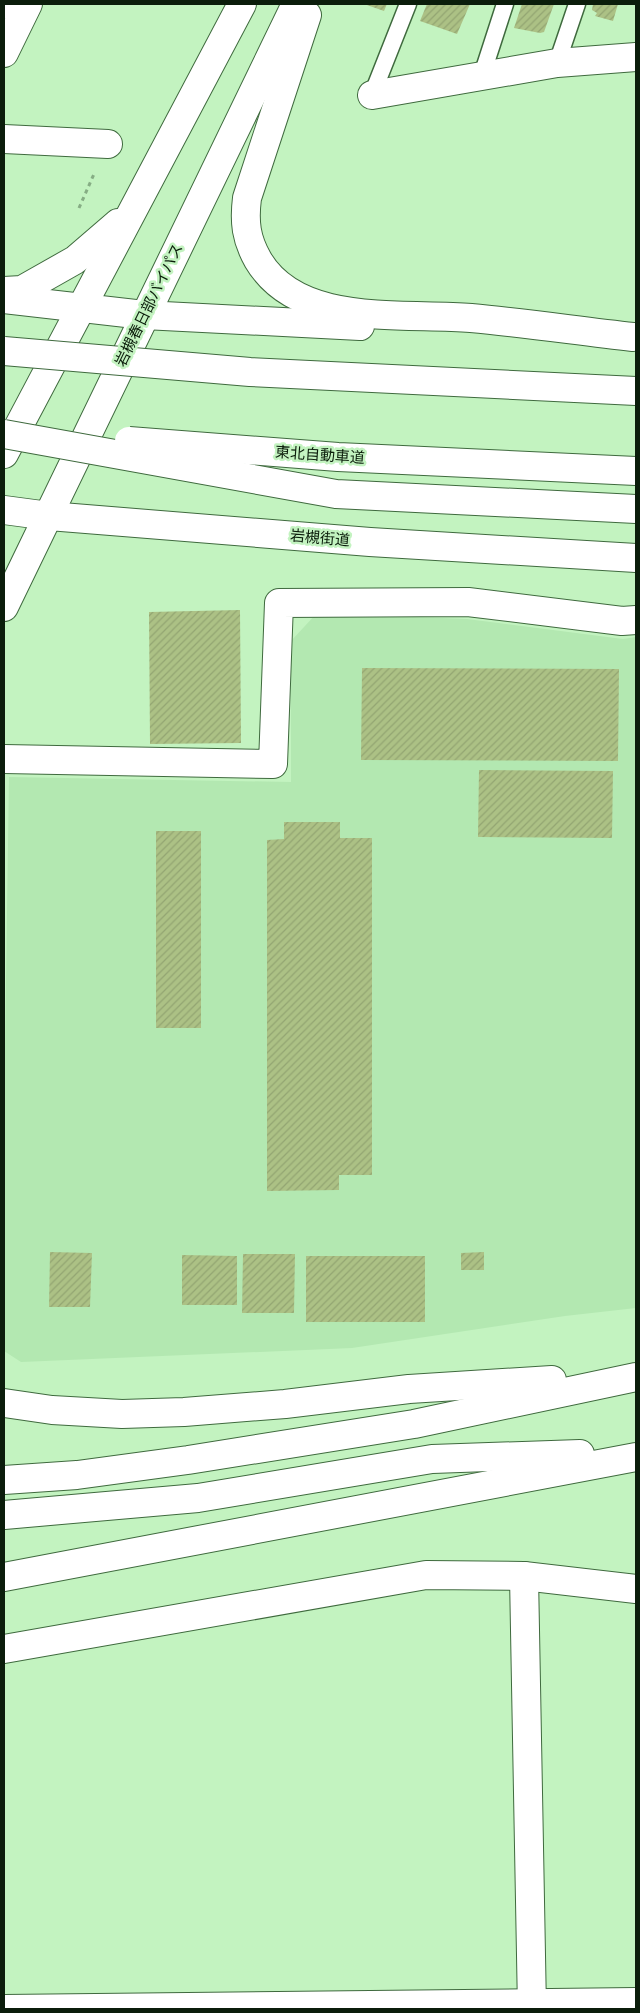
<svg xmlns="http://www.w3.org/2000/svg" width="640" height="2013" font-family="'Nunito Sans','Noto Sans JP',sans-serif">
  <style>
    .built { fill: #b3e8b1 }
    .building { fill: url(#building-hatch) }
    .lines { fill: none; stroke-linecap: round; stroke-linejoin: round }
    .service-casing { stroke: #3f6a3e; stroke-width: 19 }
    .minor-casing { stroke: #3f6a3e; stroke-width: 30 }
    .trunk-casing { stroke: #3f6a3e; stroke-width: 30 }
    .motorway-casing { stroke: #3f6a3e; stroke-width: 30 }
    .path { stroke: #86ad84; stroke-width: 3; stroke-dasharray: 4 4; stroke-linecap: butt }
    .service { stroke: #fff; stroke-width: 16 }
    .minor { stroke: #fff; stroke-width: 28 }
    .trunk { stroke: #fff; stroke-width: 28 }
    .motorway { stroke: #fff; stroke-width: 28 }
    .motorway-bridge-casing { stroke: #3f6a3e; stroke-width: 30; stroke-linecap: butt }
    .motorway-bridge { stroke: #fff; stroke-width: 28 }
    .labels { text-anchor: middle; stroke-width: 5; stroke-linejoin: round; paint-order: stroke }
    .street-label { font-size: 15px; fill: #0b1d0b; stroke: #c3f3c0 }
  </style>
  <defs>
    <pattern id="building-hatch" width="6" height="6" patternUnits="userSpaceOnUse" patternTransform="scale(1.25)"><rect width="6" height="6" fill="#acc185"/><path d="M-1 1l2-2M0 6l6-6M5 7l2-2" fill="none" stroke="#93a572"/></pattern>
  </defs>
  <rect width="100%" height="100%" fill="#c3f3c0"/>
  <path class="built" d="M317 613 467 619 623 639 636 637V1308L565 1316 352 1348 21 1362 4 1351V1117L9 777 291 782V641Z"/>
  <g class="building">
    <path d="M364 4H387L384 11Z"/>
    <path d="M427 4H470L457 34 420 21Z"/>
    <path d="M522 4H554L544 32 540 33 514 28Z"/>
    <path d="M593 4H618L613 21 595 16 597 13 592 10Z"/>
    <path d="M240 610 241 743 150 744 149 612Z"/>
    <path d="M362 668 619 669 618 761 361 760Z"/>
    <path d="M479 770 613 771 612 838 478 837Z"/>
    <path d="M284 822H340V838H372V1175H339V1190L267 1191V840L284 839Z"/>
    <rect x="156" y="831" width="45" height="197"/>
    <path d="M50 1252 92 1253 90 1307H49Z"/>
    <path d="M484 1252V1270H461V1253Z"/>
    <path d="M243 1254H295L294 1313H242Z"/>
    <path d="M182 1255 237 1256V1305H182Z"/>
    <rect x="306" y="1256" width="119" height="66"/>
  </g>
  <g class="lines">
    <g class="service-casing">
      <g id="service">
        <path d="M4 9 21 18"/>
        <path d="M557 63 577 4"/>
        <path d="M482 75 505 4"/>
        <path d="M372 95 408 4"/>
      </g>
    </g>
    <g class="minor-casing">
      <g id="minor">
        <path d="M4 53 28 4"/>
        <path d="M372 95 557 63 636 57"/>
        <path d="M4 139 108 144"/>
        <path d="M4 759 273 764 279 603 468 602 622 621 636 620"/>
        <path d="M524 1576 532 2009"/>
        <path d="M4 1649 426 1575 524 1576 636 1589"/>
        <path d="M4 2009 636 2002"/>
      </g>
    </g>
    <g class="trunk-casing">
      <g id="trunk">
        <path d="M307 15 247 198C244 222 246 239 258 260 298 328 403 312 471 318 525 323 579 331 633 337"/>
        <path d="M4 291 22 290 75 260 118 223"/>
        <path d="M4 299 144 315 360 326"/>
        <path d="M4 454 242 4"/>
        <path d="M4 510 49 516 370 542 636 558"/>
        <path d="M4 607 296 4"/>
      </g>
    </g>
    <g class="motorway-casing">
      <g id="motorway">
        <path d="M4 1403 52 1410 122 1414 184 1412 285 1404 409 1389 552 1380"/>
        <path d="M4 1480 77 1475 188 1460 414 1424 636 1377"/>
        <path d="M4 1515 198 1498 432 1459 580 1454"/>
        <path d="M4 1577 636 1457"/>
      </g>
    </g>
    <path class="path" d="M79 208 94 174"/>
    <use href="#service" class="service"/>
    <use href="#minor" class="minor"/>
    <use href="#trunk" class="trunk"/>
    <use href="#motorway" class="motorway"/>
    <g class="motorway-bridge-casing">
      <g id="motorway-bridge">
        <path d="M4 351 250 372 636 391"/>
        <path d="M4 434 336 494 636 509"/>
        <path d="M129 441 338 457 636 471"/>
      </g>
    </g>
    <use href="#motorway-bridge" class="motorway-bridge"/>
  </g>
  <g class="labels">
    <g class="street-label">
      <text transform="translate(149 305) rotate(-64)" y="5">岩槻春日部バイパス</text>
      <text transform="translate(320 455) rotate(4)" y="5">東北自動車道</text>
      <text transform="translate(320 538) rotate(5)" y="5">岩槻街道</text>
    </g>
  </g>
  <rect width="640" height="2013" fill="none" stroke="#0b1d0b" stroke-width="10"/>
</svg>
